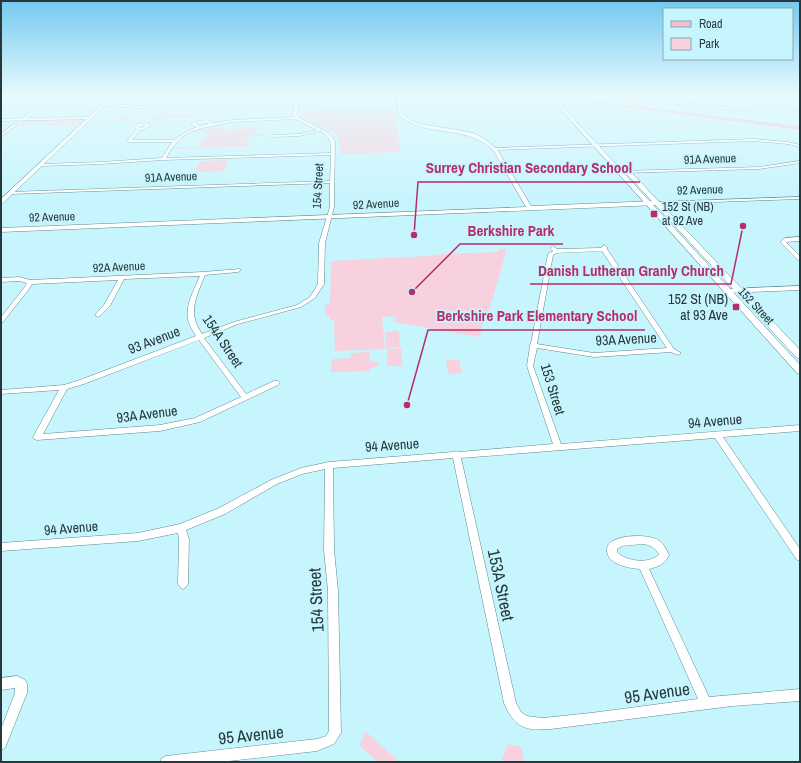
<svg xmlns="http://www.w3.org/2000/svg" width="801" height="763" font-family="'Archivo Narrow',sans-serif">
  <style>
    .green { fill: #f7d1dd }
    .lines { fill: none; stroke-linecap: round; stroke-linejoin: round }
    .stream { stroke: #63e8fd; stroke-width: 1 }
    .minor-casing { stroke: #5e8990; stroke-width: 1 }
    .tertiary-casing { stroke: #5e8990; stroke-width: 1 }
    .secondary-casing { stroke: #5e8990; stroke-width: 1 }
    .primary-casing { stroke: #fff; stroke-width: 1 }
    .minor { fill: #fff; fill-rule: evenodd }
    .tertiary { fill: #fff; fill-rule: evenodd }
    .secondary { fill: #fff; fill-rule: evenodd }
    .primary { fill: #ecc0cf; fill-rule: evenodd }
    .poi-dot { fill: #b62d6c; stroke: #c7f5fd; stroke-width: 1.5 }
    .labels { text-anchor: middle; stroke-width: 3.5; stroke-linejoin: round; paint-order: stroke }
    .far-street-label { font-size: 12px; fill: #26383b; stroke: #c7f5fd }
    .far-poi-label { font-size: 12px; fill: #26383b; stroke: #c7f5fd; text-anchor: start }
    .poi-label { font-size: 14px; fill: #26383b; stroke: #c7f5fd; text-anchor: end }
    .street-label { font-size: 14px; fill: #26383b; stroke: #c7f5fd }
    .near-street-label { font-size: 17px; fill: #26383b; stroke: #c7f5fd }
    .leader { fill: none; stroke: #b62d6c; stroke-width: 1.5 }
    .callout-dot { fill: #b62d6c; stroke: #c7f5fd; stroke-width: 1.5 }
    .callout-label { font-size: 15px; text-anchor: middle; font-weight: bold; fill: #b62d6c; stroke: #c7f5fd; stroke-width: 3.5; stroke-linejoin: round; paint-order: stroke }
  </style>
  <rect width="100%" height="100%" fill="#c7f5fd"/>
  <g class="green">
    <path d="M611 95H636L652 107 622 104Z"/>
    <path d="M394 109 401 152 339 154C340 149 340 144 339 140 334 125 307 127 299 113L300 111Z"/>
    <path d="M258 111 196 114 197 120 188 117 168 118 151 121 158 117 134 118 120 121 122 118 96 119 99 117Z"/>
    <path d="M85 119 79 125 49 126 51 124 16 125 25 120Z"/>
    <path d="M219 126 226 130 260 127 252 132 265 135 264 136H248L246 140 252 146 177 149V147H198L201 141 210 134 200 131Z"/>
    <path d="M228 160 224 171 195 172 200 161Z"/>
    <path d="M498 249H505L506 252 489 311 487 312 479 337 394 322 396 316 382 317 385 349 335 351 334 320H330V317L325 315V306L330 303 331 261 428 256 443 254 499 252Z"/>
    <path d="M399 331 400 347 386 348 385 332Z"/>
    <path d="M401 348 402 366H387V349Z"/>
    <path d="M369 352 370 362H378V367L370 368 369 371 331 372 332 359 351 358V353Z"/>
    <path d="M446 360H459L462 373 448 374Z"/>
    <path d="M365 731 399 762H378L360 746Z"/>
    <path d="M508 744 521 747 524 762H501Z"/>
  </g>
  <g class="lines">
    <g class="stream">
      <path d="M46 99 49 97"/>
      <path d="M43 102 45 100"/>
      <path d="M32 110 34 108"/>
      <path d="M21 118 28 113"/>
      <path d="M708 140H717"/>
      <path d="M701 141H706"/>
    </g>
    <g class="minor-casing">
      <g id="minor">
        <path d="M55 95H58L27 118 90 117 92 118 90 119 1 121V119L23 118Z"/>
        <path d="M297 95H301L297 113 298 117 329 133 335 141 334 207 325 243 324 284 315 298 301 307 238 324 204 338 246 394 274 381H278L280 383 278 385 200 422 160 431 37 440 34 439 33 437 59 390 1 394V390L64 385 80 380 196 336C193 331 189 325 188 319 185 305 195 288 200 276L124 279 110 306 100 316 98 317 95 315 104 305 118 280 32 284 29 289 3 322 1 323V317L24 288 27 283 19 281 1 282V278L19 277 30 280 203 272 240 269 241 270 238 272 205 275C200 288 191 305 195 319 196 325 199 329 202 334L234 322 297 305 310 297 318 284 319 243 330 207V183L11 194 9 193V192L330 181 331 155 163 160 101 164 41 166 39 165 41 164 101 162 162 158 172 142H128V140L137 129 135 128 138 124 148 123 150 124 146 129 140 130 132 140H174L186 132 197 127 192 125V123L194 122 207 120 213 123 233 120 294 117 293 113ZM295 119 317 130 300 134 273 135 272 137 300 136 320 131C331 137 331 141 331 153L166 158C174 144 185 130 202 129V128L233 122ZM206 122 209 124 200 126 196 124ZM145 125 144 127 139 128 140 126ZM199 340 241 397 195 418 160 425 43 434 67 389 84 384Z"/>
        <path d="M658 95H661L672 102 721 107V103L709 95H712L724 102V107L745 110 743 111 675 104 682 109V113L680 114 678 113V109Z"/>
        <path d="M764 95H768L775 98 800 97V99L778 100 800 111V113Z"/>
        <path d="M104 104 141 106 173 105 175 106 141 108 103 106Z"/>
        <path d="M14 124 17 125 1 137V134Z"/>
        <path d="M754 139 788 142 800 145V147L788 144 754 141 495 150 493 149 495 148Z"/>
        <path d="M800 161V163L759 169 621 173 619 172 621 171 759 167Z"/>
        <path d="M800 197V199L658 204 656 203 658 202Z"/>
        <path d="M800 237V241L786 242 800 256V261L798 260 780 242 785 238Z"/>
        <path d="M604 245 607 247V249L674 349 681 353 678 355 671 352 594 357 537 348 533 366 561 444 800 425V431L723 437 800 549V561L797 560 715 438 461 458 516 703 521 712 527 716 543 718 591 713 698 699 640 569C629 568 608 565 607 551 607 549 607 547 608 545 616 534 648 534 658 540 664 544 666 549 669 555 665 564 658 567 649 569L709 697 800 689V701L732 706 551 729C525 731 515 728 504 703L453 458 333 468 334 550 338 591 341 733 334 744 317 751 220 762H160L162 758 166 756 317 739 326 736 329 731 328 591 324 550 325 469 302 474 277 484 225 514 186 530 189 539 188 584 186 587 183 589 180 587 178 584 179 539 178 533 138 541 1 551V543L138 533 180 524 219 508 271 480 301 468 329 462 453 452 456 451 459 452 553 444 527 366 530 346V345L531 343 548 254 553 251 550 248 553 246 557 249 601 248ZM602 251 667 348 594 353 537 344 553 255 557 253ZM643 544C651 545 655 548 659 554 650 565 625 561 617 552V549L622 546Z"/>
        <path d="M800 286V290L726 293 723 291 726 289Z"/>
        <path d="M17 676 25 680 27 684V693L5 748 1 750V729L15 693V688L1 690V678Z"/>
      </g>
    </g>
    <g class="tertiary-casing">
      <path id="tertiary" d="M396 95H400L402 114 410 120 420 124 458 130 473 133 485 139 497 149 531 206 658 201 661 203 658 205 1 232V228L526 207C518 193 510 180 503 167 499 161 496 153 491 148 463 124 422 138 398 114Z"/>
    </g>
    <g class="secondary-casing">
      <g id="secondary">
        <path d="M112 95H116L1 205V199Z"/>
        <path d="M548 95H552L800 365V374L797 373Z"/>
        <path d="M625 170H629L800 350V359L797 358 625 172Z"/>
      </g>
    </g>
    <g class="primary-casing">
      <path id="primary" d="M526 95H549L800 126V130Z"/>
    </g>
    <use href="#minor" class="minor"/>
    <use href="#tertiary" class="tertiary"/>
    <use href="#secondary" class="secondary"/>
    <use href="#primary" class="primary"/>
  </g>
  <linearGradient id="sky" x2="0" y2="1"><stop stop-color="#73c9f0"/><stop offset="0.47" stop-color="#e6fafe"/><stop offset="1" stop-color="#e6fafe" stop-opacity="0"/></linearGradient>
  <rect width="801" height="201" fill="url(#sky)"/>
  <g class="poi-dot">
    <rect x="650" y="210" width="8" height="8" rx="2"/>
    <rect x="732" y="303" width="8" height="8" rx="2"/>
  </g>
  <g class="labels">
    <g class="far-street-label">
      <text transform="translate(710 159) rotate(-2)" y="4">91A Avenue</text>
      <text transform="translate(171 177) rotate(-2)" y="4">91A Avenue</text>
      <text transform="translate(318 186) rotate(-87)" y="4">154 Street</text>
      <text transform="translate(700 190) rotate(-2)" y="4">92 Avenue</text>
      <text transform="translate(376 204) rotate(-3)" y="4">92 Avenue</text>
      <text transform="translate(52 217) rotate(-2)" y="4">92 Avenue</text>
      <text transform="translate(119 267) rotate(-3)" y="4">92A Avenue</text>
      <text transform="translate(756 306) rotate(47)" y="4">152 Street</text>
    </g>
    <g class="far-poi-label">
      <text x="662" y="211">152 St (NB)<tspan x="662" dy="14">at 92 Ave</tspan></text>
    </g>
    <g class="poi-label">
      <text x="728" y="304">152 St (NB)<tspan x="728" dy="16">at 93 Ave</tspan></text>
    </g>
    <g class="street-label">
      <text transform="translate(626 339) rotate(-3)" y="5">93A Avenue</text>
      <text transform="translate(154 340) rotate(-21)" y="5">93 Avenue</text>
      <text transform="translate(223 341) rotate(56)" y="5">154A Street</text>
      <text transform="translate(553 389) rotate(73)" y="5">153 Street</text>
      <text transform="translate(147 414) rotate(-7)" y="5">93A Avenue</text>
      <text transform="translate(715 421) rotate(-5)" y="5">94 Avenue</text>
      <text transform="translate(392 445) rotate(-4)" y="5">94 Avenue</text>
      <text transform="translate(71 528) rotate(-5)" y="5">94 Avenue</text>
    </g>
    <g class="near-street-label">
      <text transform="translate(501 585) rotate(78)" y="6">153A Street</text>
      <text transform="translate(316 600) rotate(-93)" y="6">154 Street</text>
      <text transform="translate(657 693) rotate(-8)" y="6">95 Avenue</text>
      <text transform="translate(251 735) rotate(-6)" y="6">95 Avenue</text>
    </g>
  </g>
  <path class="leader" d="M414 235L418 182H640M412 292L460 244H563M743 226L731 284H530M407 405L428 330H645"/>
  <g class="callout-dot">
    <circle cx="414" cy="235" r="4"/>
    <circle cx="412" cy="292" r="4"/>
    <circle cx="743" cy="226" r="4"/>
    <circle cx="407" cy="405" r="4"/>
  </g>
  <g class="callout-label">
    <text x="529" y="173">Surrey Christian Secondary School</text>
    <text x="511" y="236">Berkshire Park</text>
    <text x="631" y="276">Danish Lutheran Granly Church</text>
    <text x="537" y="321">Berkshire Park Elementary School</text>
  </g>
  <rect width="801" height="763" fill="none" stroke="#26383b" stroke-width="4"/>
  <rect x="663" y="8" width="130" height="52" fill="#c7f5fd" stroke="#87a9af"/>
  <rect x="671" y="21" width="20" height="6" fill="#ecc0cf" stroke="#87a9af"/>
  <text x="699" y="28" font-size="12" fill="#26383b">Road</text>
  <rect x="671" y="38" width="20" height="12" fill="#f7d1dd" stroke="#87a9af"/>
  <text x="699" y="48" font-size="12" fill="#26383b">Park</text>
</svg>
